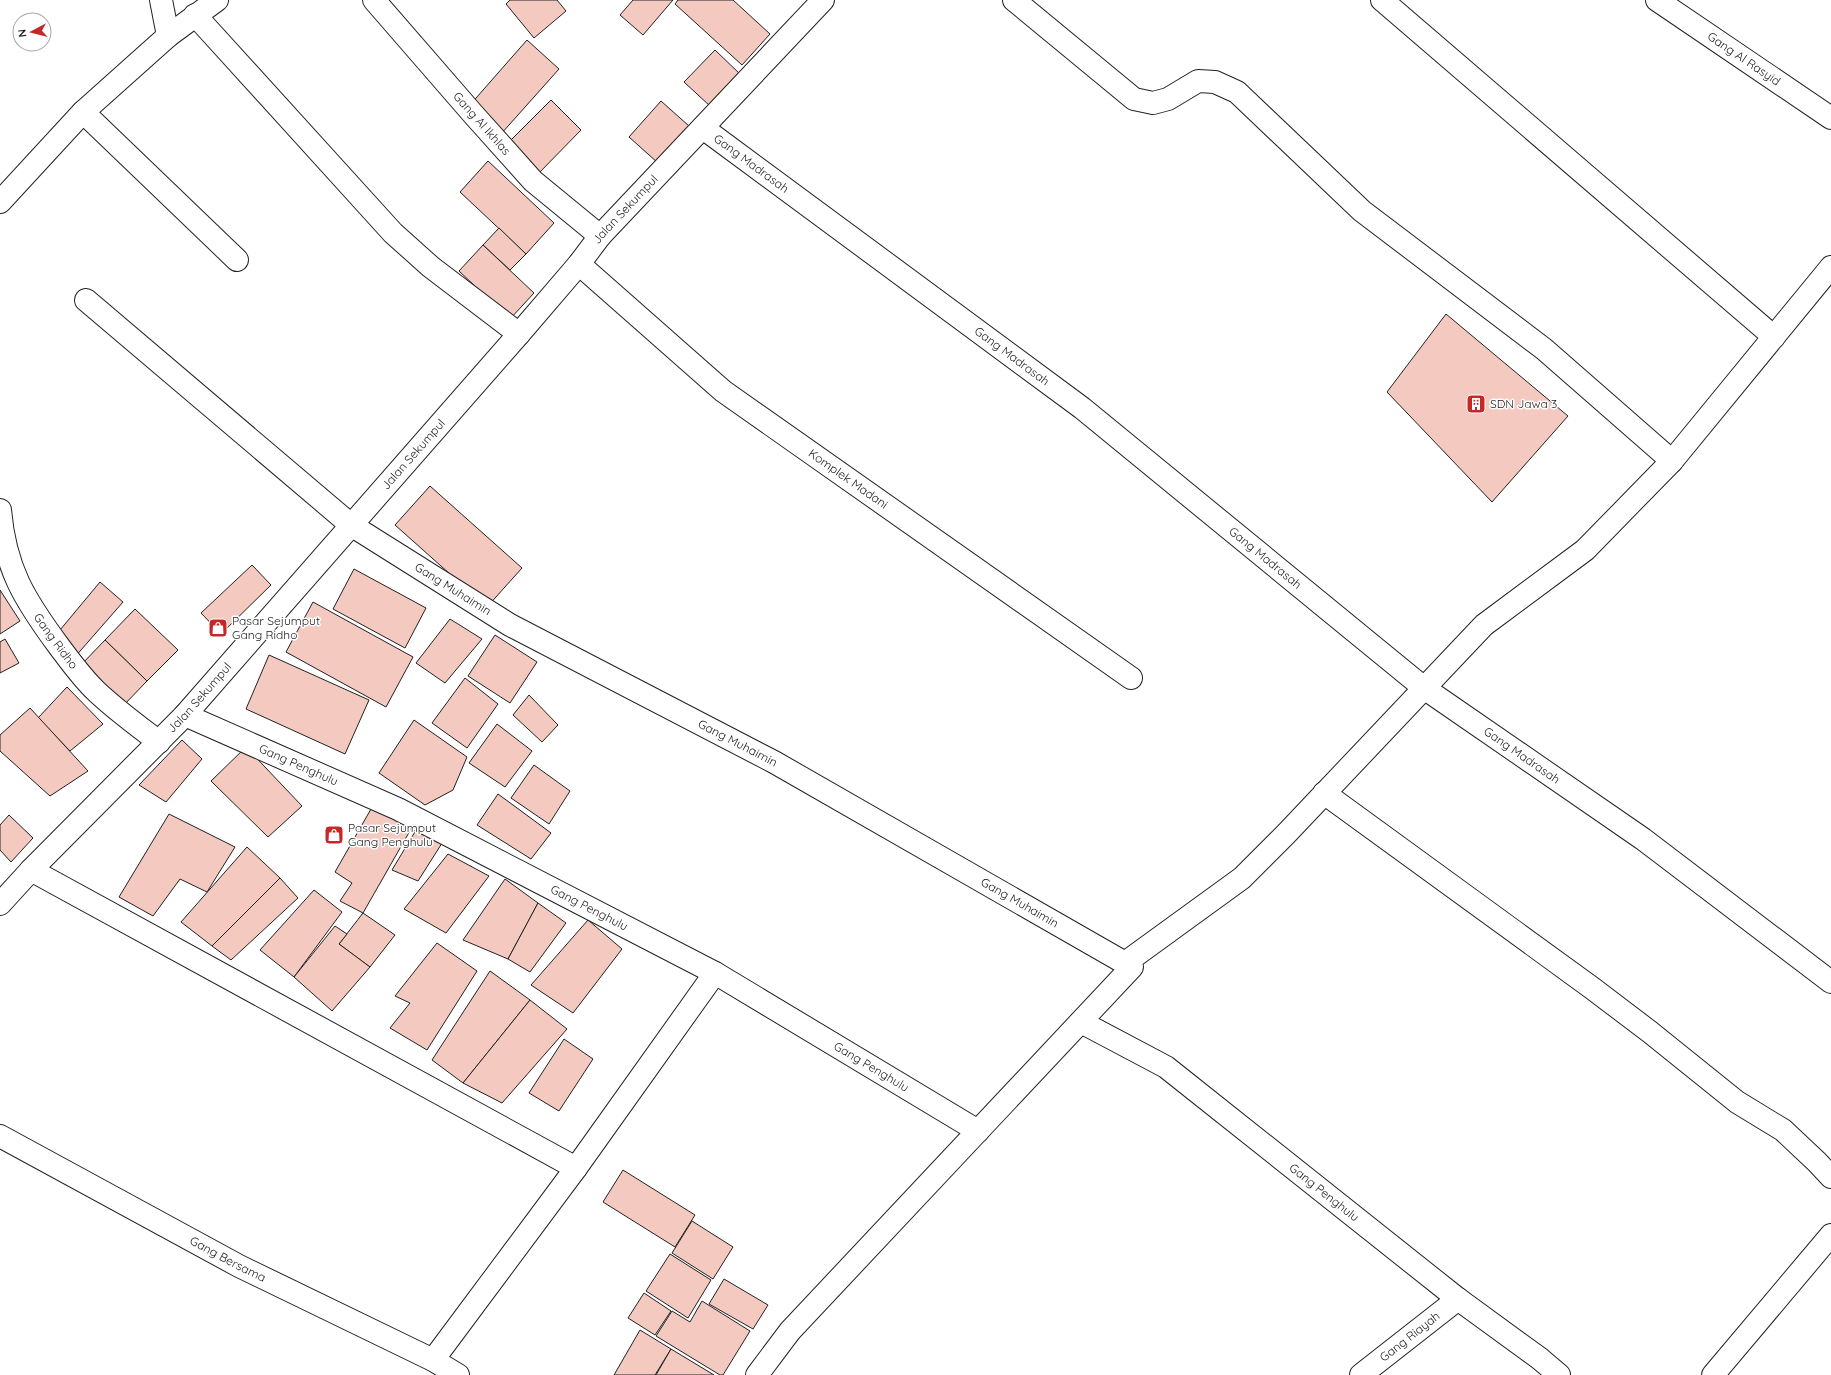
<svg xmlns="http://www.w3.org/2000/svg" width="1831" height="1375" font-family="Quicksand,sans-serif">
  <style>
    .building { fill: #f3c9c0; stroke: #222 }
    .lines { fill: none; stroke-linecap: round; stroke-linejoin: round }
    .minor-casing { stroke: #222; stroke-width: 24 }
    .major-casing { stroke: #222; stroke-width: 24 }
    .minor { stroke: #fff; stroke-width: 22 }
    .major { stroke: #fff; stroke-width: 22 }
    .labels { text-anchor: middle; stroke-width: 3; stroke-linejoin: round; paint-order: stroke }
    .street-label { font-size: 12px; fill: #222; stroke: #fff }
    .poi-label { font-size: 12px; fill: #222; stroke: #fff; text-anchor: start }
  </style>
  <rect width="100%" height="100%" fill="#fff"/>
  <g class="building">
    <path d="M510 0H557L566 11 534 38 506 4Z"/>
    <path d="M633 0H673L643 35 620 15Z"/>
    <path d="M678 0H733L770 34 742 65 675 4Z"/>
    <path d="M527 40 559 69 501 134 469 106Z"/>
    <path d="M715 50 740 74 710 106 684 82Z"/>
    <path d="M551 100 581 130 538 174 507 144Z"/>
    <path d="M661 101 689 126 658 163 629 137Z"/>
    <path d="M488 161 554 223 526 254 460 192Z"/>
    <path d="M499 228 526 254 510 270 483 245Z"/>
    <path d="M483 245 534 293 510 319 459 271Z"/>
    <path d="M1446 314 1568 416 1492 502 1387 392Z"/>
    <path d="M430 486 522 568 487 607 395 525Z"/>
    <path d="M252 565 271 585 221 634 201 613Z"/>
    <path d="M354 569 426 608 405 648 333 609Z"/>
    <path d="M100 582 123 602 74 658 55 636Z"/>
    <path d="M0 590 20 621 0 634Z"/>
    <path d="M313 602 413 657 386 707 286 652Z"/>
    <path d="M135 609 178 650 147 681 105 640Z"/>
    <path d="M450 619 482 639 445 683 416 663Z"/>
    <path d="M495 635 537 662 510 703 468 676Z"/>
    <path d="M5 639 19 663 0 673V642Z"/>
    <path d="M105 640 147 681 122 707 80 666Z"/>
    <path d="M269 655 369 700 345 754 246 709Z"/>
    <path d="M465 678 498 704 467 748 432 723Z"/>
    <path d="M67 687 103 724 70 751 38 718Z"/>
    <path d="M529 695 558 725 542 742 513 715Z"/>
    <path d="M30 708 88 771 50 796 0 751V735Z"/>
    <path d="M414 720 467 757 453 790 425 805 379 773Z"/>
    <path d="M497 724 532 751 505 787 469 763Z"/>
    <path d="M182 740 202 759 166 802 139 785Z"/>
    <path d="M246 747 302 806 268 837 211 781Z"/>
    <path d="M534 765 570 791 549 824 511 798Z"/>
    <path d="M498 794 551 833 531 859 477 825Z"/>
    <path d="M375 802 415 822 363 913 340 901 352 883 335 872Z"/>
    <path d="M169 814 235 847 207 892 180 879 153 916 119 897Z"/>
    <path d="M9 815 33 838 11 862 0 850V825Z"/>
    <path d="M419 825 444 840 418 881 392 870Z"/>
    <path d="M247 847 280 878 212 946 181 922Z"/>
    <path d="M448 854 489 876 446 933 404 909Z"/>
    <path d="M280 878 298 898 231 960 212 946Z"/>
    <path d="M505 879 538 903 508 959 463 940Z"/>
    <path d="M314 890 342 912 294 977 260 950Z"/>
    <path d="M538 903 566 923 530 972 508 959Z"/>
    <path d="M363 913 395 935 370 967 339 944Z"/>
    <path d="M588 920 622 949 573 1013 531 985Z"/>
    <path d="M335 926 347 934 339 944 370 967 332 1011 294 977Z"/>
    <path d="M437 943 477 971 427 1050 390 1028 410 1003 395 996Z"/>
    <path d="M490 971 530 1000 463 1083 432 1060Z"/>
    <path d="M530 1000 567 1029 502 1103 463 1083Z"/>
    <path d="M564 1039 593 1059 559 1111 529 1093Z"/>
    <path d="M623 1170 695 1215 675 1247 603 1202Z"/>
    <path d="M692 1221 733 1247 713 1279 672 1253Z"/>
    <path d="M670 1254 711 1280 688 1318 646 1291Z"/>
    <path d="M724 1279 768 1305 753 1329 709 1304Z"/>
    <path d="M644 1293 671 1311 655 1335 628 1318Z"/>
    <path d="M702 1301 750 1331 723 1375H720L656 1336 672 1311 690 1322Z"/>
    <path d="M640 1330 671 1349 655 1375H614Z"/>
    <path d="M671 1349 714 1375H656Z"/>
  </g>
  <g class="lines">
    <g class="minor-casing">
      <g id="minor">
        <path d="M161 0 168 36"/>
        <path id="s1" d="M374 0 473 114 533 181 600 236"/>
        <path d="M1014 0 1134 99 1153 103 1168 99 1198 81 1215 82 1237 92 1362 211 1544 349 1672 461"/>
        <path d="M1382 0 1774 337"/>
        <path id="s2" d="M1657 0 1831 118"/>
        <path d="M195 15 393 233 431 267 519 334"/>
        <path d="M83 112 237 260"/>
        <path id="s3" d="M703 128 1082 408 1424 688 1643 839 1831 982"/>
        <path d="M0 202 83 112 168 36 217 0"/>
        <path id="s4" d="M579 264 723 391 1131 678"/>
        <path id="s5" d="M86 300 351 525 510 625 774 762 1125 963"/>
        <path id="s6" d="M0 510C5 568 24 599 58 645 70 661 82 678 97 692 116 710 138 726 159 742"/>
        <path id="s7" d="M185 715 398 809 715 973 978 1131"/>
        <path d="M1324 793 1592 988 1650 1032 1737 1102 1783 1130 1817 1162 1831 1177"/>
        <path d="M31 870 576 1168"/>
        <path id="s8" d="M1081 1022 1166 1067 1458 1299 1539 1358 1559 1375"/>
        <path id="s9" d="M0 1136 239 1266 433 1360 458 1375"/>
        <path d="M433 1360 576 1168 715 973"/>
        <path d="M757 1375 790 1331 1132 967 1125 963 1242 878 1286 834 1484 625 1585 550 1672 461 1831 267"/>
        <path id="s10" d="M1361 1375 1458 1299"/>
        <path d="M1713 1375 1831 1235"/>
      </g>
    </g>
    <g class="major-casing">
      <g id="major">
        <path id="s11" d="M0 904 31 870 185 715 519 334 579 264 600 236 823 0"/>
      </g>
    </g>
    <use href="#minor" class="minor"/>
    <use href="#major" class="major"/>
  </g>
  <defs>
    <g id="building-square" transform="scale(1)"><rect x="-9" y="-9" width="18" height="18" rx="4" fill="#c62828" stroke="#fff"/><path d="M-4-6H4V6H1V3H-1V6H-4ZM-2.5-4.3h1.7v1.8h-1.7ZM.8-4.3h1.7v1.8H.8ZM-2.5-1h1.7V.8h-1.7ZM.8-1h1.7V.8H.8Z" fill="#fff"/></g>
    <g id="shop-square" transform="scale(1)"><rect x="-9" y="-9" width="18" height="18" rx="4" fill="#c62828" stroke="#fff"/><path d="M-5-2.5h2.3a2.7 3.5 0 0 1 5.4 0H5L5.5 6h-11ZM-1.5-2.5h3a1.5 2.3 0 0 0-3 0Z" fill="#fff"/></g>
  </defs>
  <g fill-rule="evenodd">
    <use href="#building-square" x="1476" y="404"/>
    <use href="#shop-square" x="218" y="628"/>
    <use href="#shop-square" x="334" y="835"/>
  </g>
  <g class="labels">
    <g class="street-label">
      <text dy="4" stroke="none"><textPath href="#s2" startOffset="105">Gang Al Rasyid</textPath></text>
      <text dy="4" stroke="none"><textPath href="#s1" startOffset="164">Gang Al Ikhlas</textPath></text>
      <text dy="4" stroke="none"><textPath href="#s3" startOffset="60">Gang Madrasah</textPath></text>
      <text dy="4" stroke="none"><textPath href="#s11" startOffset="935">Jalan Sekumpul</textPath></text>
      <text dy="4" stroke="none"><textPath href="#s3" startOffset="384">Gang Madrasah</textPath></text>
      <text dy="4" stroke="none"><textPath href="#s11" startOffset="611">Jalan Sekumpul</textPath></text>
      <text dy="4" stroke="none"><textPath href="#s4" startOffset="345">Komplek Madani</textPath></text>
      <text dy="4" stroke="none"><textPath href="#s3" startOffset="708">Gang Madrasah</textPath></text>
      <text dy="4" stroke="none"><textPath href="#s5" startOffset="468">Gang Muhaimin</textPath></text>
      <text dy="4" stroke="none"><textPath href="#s6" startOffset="145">Gang Ridho</textPath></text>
      <text dy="4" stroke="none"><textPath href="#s11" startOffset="287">Jalan Sekumpul</textPath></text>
      <text dy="4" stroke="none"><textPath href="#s5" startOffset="792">Gang Muhaimin</textPath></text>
      <text dy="4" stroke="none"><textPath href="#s3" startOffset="1032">Gang Madrasah</textPath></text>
      <text dy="4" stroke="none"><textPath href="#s7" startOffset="124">Gang Penghulu</textPath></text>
      <text dy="4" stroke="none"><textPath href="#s5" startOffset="1116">Gang Muhaimin</textPath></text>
      <text dy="4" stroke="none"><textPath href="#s7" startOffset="448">Gang Penghulu</textPath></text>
      <text dy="4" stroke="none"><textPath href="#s7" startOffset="772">Gang Penghulu</textPath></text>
      <text dy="4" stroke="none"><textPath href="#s8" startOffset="298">Gang Penghulu</textPath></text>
      <text dy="4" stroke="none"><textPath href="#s9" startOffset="259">Gang Bersama</textPath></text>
      <text dy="4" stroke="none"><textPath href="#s10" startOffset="62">Gang Riayah</textPath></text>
    </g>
    <g class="poi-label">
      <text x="1490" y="408">SDN Jawa 3</text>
      <text x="232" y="625">Pasar Sejumput<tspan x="232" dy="14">Gang Ridho</tspan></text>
      <text x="348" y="832">Pasar Sejumput<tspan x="348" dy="14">Gang Penghulu</tspan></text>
    </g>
  </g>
  <g transform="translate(32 32) rotate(263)"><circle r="19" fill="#ffffff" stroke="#a7a7a7"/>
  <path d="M0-3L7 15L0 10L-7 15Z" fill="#c62828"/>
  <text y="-6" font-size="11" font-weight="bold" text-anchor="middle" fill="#222222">N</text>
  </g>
</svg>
